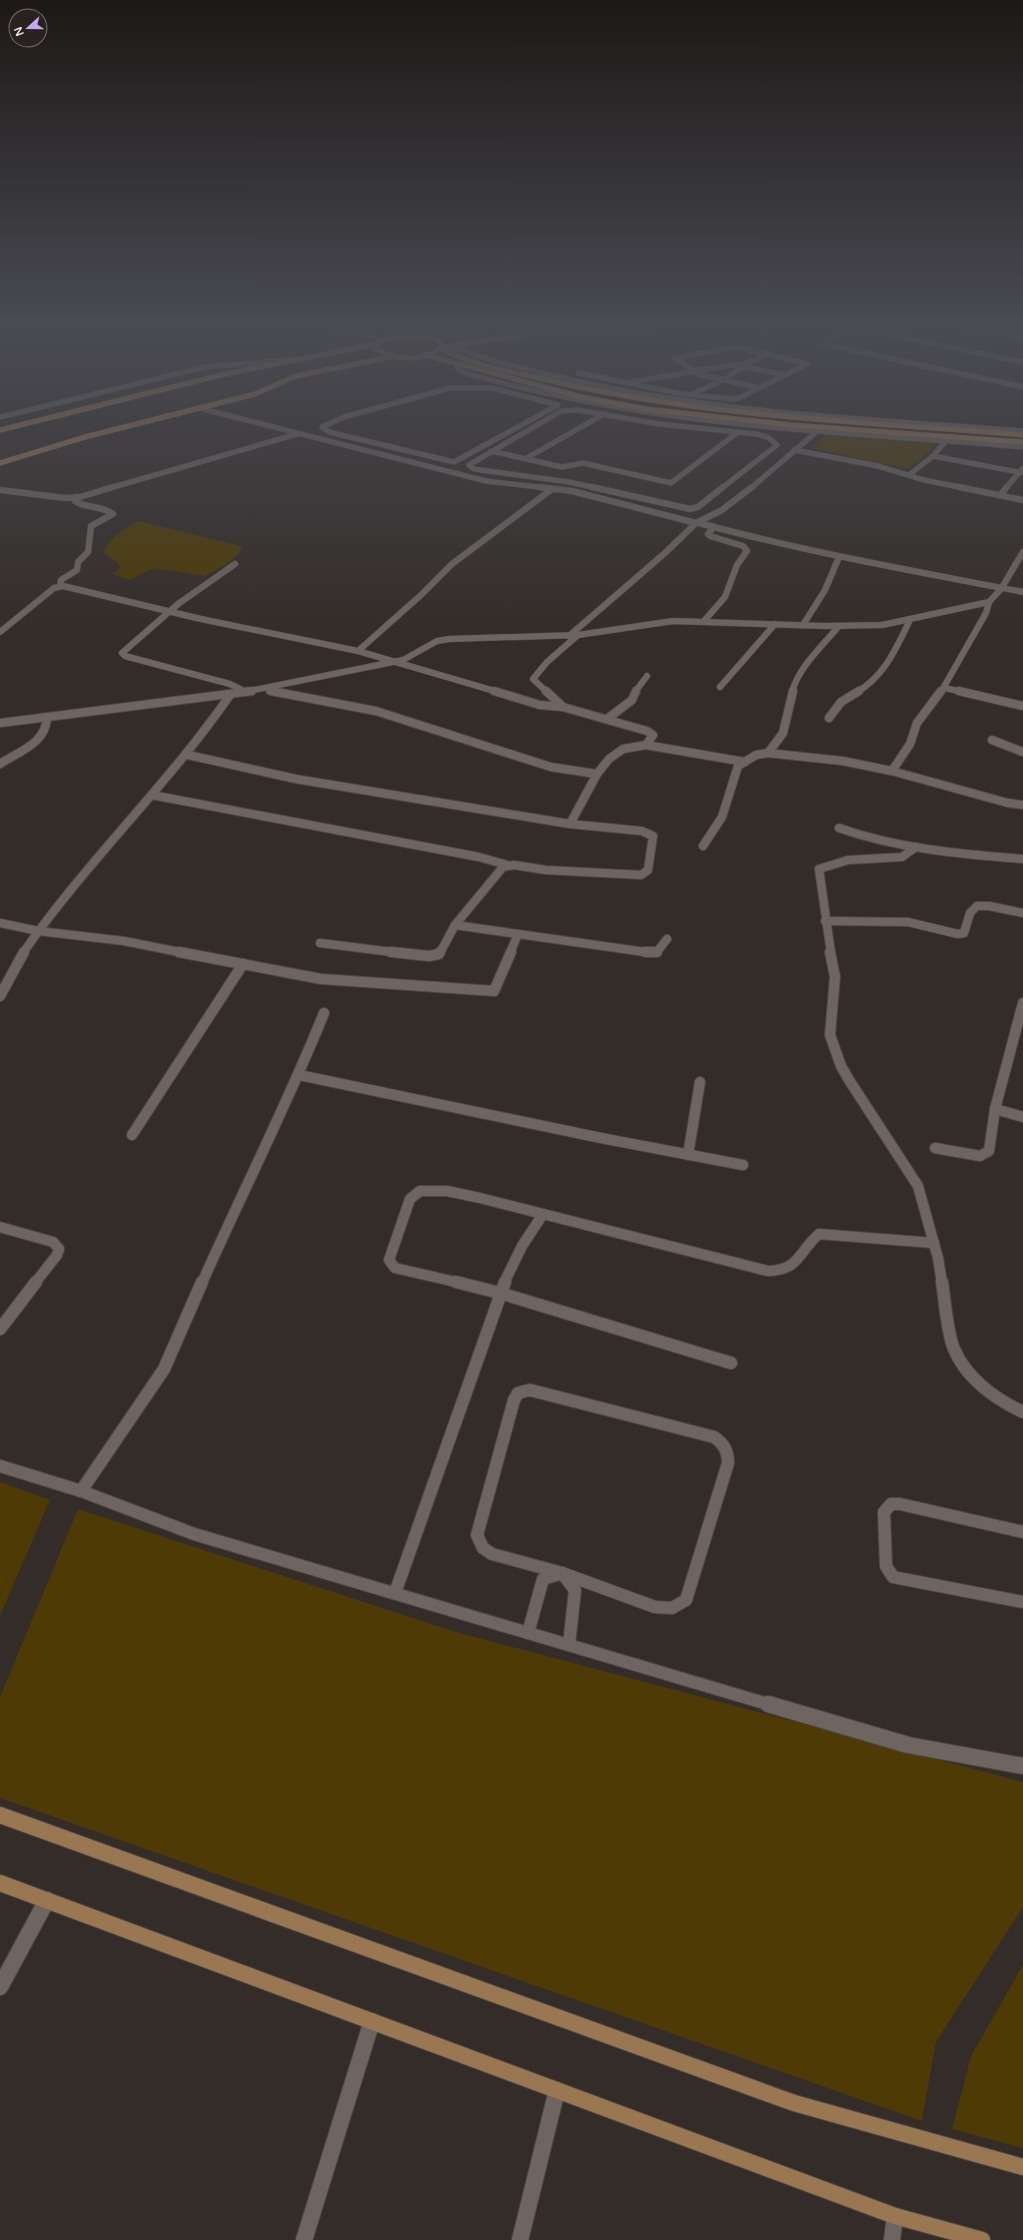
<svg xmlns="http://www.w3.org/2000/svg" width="1023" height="2240" font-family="'Varela Round',sans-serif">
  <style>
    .green { fill: #4d3a04 }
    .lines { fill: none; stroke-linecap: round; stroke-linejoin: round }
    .street-far5-casing { stroke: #4d4744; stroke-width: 6 }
    .street-far4-casing { stroke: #4d4744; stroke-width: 7 }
    .street-far3-casing { stroke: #4d4744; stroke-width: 10 }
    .street-far2-casing { stroke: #4d4744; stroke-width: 12 }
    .street-far1-casing { stroke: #4d4744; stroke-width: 14 }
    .street-casing { stroke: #4d4744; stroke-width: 18 }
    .secondary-far1-casing { stroke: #4d4744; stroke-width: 6 }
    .secondary-casing { stroke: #4d4744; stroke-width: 18 }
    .street-far5 { stroke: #6e6561; stroke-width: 5 }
    .street-far4 { stroke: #6e6561; stroke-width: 6 }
    .street-far3 { stroke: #6e6561; stroke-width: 8 }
    .street-far2 { stroke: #6e6561; stroke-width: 10 }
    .street-far1 { stroke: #6e6561; stroke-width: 12 }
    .street { stroke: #6e6561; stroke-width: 16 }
    .secondary-far1 { stroke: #997751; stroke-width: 5 }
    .secondary { stroke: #997751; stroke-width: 16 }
  </style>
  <rect width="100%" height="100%" fill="#332c28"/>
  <g class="green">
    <path d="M404 338 422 339 431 342 433 347C422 357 399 355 386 349L385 345 389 341Z"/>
    <path d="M826 435 938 443 909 469 811 448Z"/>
    <path d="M138 521 242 546 239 554 225 565 205 576 153 568 130 580 112 574 121 567 116 561 103 553C108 538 125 529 138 521Z"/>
    <path d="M0 1482 50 1500 0 1616Z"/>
    <path d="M78 1509 456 1632 1023 1782V1907L936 2042 922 2121 0 1798V1697Z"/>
    <path d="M1023 1965V2148L952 2129 971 2056Z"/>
  </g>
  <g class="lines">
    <g class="street-far5-casing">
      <g id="street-far5">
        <path d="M333 327 371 337 379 342"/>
        <path d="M850 327 1023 362"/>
        <path d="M852 327 823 344 1023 387"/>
        <path d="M964 327 1023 338"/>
        <path d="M449 346C485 360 522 368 559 377 711 413 868 419 1023 431"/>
        <path d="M458 364 457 368 460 371C493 382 526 389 560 396 712 429 868 434 1023 447"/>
        <path d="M744 367 786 375"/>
        <path d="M693 371 747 363"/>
        <path d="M578 373 682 394 732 399 739 398 807 364 738 347 675 358 694 371"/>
        <path d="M630 382 690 372 759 388"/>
        <path d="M450 388H492L558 405 454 462 329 432 322 427 344 417Z"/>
        <path d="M690 395 723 380 750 362 769 354"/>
        <path d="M199 408 486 481 547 488"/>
        <path d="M0 417 205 367 290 360"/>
        <path d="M794 450 878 466 924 480 964 488"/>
        <path d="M491 451 562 467 583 463 671 483 738 432"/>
        <path d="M933 456 1023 473"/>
        <path d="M525 459 604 414"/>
        <path d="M909 475 933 456 949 437"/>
        <path d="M110 488 297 434"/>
        <path d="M596 488 569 482 474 469 469 465 561 411 577 410 659 424 757 434 769 438 777 445 722 488"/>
        <path d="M751 488 822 427"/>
        <path d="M1006 488 1022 469"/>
      </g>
    </g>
    <g class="street-far4-casing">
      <g id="street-far4">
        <path d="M539 487 572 491 696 523 722 510 752 487"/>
        <path d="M592 487 690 509 698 507 723 487"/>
        <path d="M959 487 1023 500"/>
        <path d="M0 490 65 498 80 497 113 487"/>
        <path d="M1000 495 1007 487"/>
        <path d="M699 523C806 552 914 571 1023 592"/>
        <path d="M235 564 178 604 122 653 125 656 230 684 246 692"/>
        <path d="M60 586 61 580 77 570 78 562 88 552 91 526 113 514C102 505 87 509 75 501L77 497"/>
        <path d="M704 621 725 597 737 565 747 551 743 546 710 536 708 534 714 527"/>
        <path d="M803 625 825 590 839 557"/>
        <path d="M0 632 54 588 63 586 201 619 358 651 421 595 452 564 552 489"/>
        <path d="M569 636 665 553 696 523"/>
        <path d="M358 651 498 692"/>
        <path d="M720 687 775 624"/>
        <path d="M944 688 964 692"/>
        <path d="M269 691 277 692"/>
        <path d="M244 692 403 660 437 641 449 639 578 635 673 621 825 626 882 625 989 602 1001 589 1023 552"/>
        <path d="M547 692 533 679 547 662 578 635"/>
        <path d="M635 692 647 676"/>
        <path d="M792 692C798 668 823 645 839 626"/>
        <path d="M857 692C885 676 896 648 910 620"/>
        <path d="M941 692 986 613 989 602"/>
      </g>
    </g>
    <g class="street-far3-casing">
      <g id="street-far3">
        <path d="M271 691 376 711 551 767 597 774"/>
        <path d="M494 691 540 705 563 707 647 731 653 735 646 745"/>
        <path d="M546 691 563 707"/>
        <path d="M959 691 1023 706"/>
        <path d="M829 718 841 702 859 691"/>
        <path d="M607 719 632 700 636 691"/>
        <path d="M0 723 252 691"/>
        <path d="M992 740 1023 752"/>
        <path d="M768 753 783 733 793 691"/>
        <path d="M188 755 296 779 570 824 642 831 653 836 648 870 641 875 546 870 514 865 503 867 455 925 440 953"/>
        <path d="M0 764C19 751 46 744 47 717"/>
        <path d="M892 771 910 744 917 723 941 691"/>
        <path d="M152 795 479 857 507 865"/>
        <path d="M570 824 597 774 609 759 623 749 646 745 745 762"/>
        <path d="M839 828C899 849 960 854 1023 859"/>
        <path d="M703 846 722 817 738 766 756 755 768 753 843 761 892 771 1008 803 1023 805"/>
        <path d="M825 921 908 922 958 934 964 933 970 913 977 906H989L1023 913"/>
        <path d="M0 923 38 931 124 941 184 953"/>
        <path d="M455 925 518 934 510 953"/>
        <path d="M518 934 652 953"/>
        <path d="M320 943 400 953"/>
        <path d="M23 953C86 862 167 786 230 695"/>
        <path d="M656 953 667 939"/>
        <path d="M831 953 819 869 848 860 902 857 916 847"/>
      </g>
    </g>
    <g class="street-far2-casing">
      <g id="street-far2">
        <path d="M179 952 321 979 494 991 511 952"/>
        <path d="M391 952 429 956 439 954 440 952"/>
        <path d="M645 952H657"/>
        <path d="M830 952 835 977 830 1035 841 1066 849 1080 918 1186 938 1258 942 1283"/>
        <path d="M0 996 24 952"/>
        <path d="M299 1075 601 1138 743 1165"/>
        <path d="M995 1109 1023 1117"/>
        <path d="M132 1135 243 964"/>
        <path d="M935 1148 980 1156 989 1151 995 1109 1023 1003"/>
        <path d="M688 1155 700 1082"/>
        <path d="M0 1227 53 1242 59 1249 57 1255 35 1283"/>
        <path d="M202 1283C242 1193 287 1105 324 1013"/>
        <path d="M460 1283 395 1268 389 1260 410 1199 420 1191H447L480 1198 768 1271C800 1270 798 1252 819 1234L934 1243"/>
        <path d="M504 1283 522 1246 543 1214"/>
      </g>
    </g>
    <g class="street-far1-casing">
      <g id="street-far1">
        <path d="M456 1282 500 1293 731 1363"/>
        <path d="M942 1282C945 1301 947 1333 954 1349 966 1378 995 1399 1023 1412"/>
        <path d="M0 1329 36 1282"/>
        <path d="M530 1390 714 1437C724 1444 728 1451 728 1463L686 1600 672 1608 655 1607 562 1573 492 1554 483 1548 477 1535 514 1400 518 1393Z"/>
        <path d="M0 1466 81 1491 194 1534 771 1705"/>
        <path d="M81 1491 164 1369 202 1282"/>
        <path d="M1023 1532 900 1504H891L884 1512 886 1566 893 1577 1023 1602"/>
        <path d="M395 1593 505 1282"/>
        <path d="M528 1633 543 1579 562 1573 575 1590 569 1645"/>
      </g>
    </g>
    <g class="street-casing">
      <g id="street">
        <path d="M768 1704 908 1745 1023 1766"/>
        <path d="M0 1987 47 1900"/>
        <path d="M304 2240 372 2021"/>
        <path d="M520 2240 557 2090"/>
        <path d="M892 2240 895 2216"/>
      </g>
    </g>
    <g class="secondary-far1-casing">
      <g id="secondary-far1">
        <path d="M562 332 594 333 649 327"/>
        <path d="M406 335 435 338 443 346C427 362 393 361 375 348L377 343 391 337Z"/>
        <path d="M427 335 481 327"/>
        <path d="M443 347 572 327"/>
        <path d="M442 349C476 367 515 372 552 381 706 417 866 422 1023 435"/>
        <path d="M426 355 581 397 646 409 791 425 1023 442"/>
        <path d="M0 430 225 374 376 344"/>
        <path d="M0 463 85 437 255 394 296 376 395 356"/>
      </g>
    </g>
    <g class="secondary-casing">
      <g id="secondary">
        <path d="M0 1815 794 2103 1023 2167"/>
        <path d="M0 1883 895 2216 982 2240"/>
      </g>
    </g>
    <use href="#street-far5" class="street-far5"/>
    <use href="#street-far4" class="street-far4"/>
    <use href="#street-far3" class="street-far3"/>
    <use href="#street-far2" class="street-far2"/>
    <use href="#street-far1" class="street-far1"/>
    <use href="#street" class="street"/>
    <use href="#secondary-far1" class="secondary-far1"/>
    <use href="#secondary" class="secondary"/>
  </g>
  <linearGradient id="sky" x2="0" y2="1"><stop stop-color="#1c1816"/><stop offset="0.51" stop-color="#4a4b53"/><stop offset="1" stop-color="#4a4b53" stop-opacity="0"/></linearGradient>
  <rect width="1023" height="641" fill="url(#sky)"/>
  <g transform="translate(28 28) rotate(249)"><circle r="19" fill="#29221f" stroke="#77716e"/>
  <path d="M0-3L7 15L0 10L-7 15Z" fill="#c2a8f2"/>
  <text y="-6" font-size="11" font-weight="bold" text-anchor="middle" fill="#ede8e5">N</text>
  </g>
</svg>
